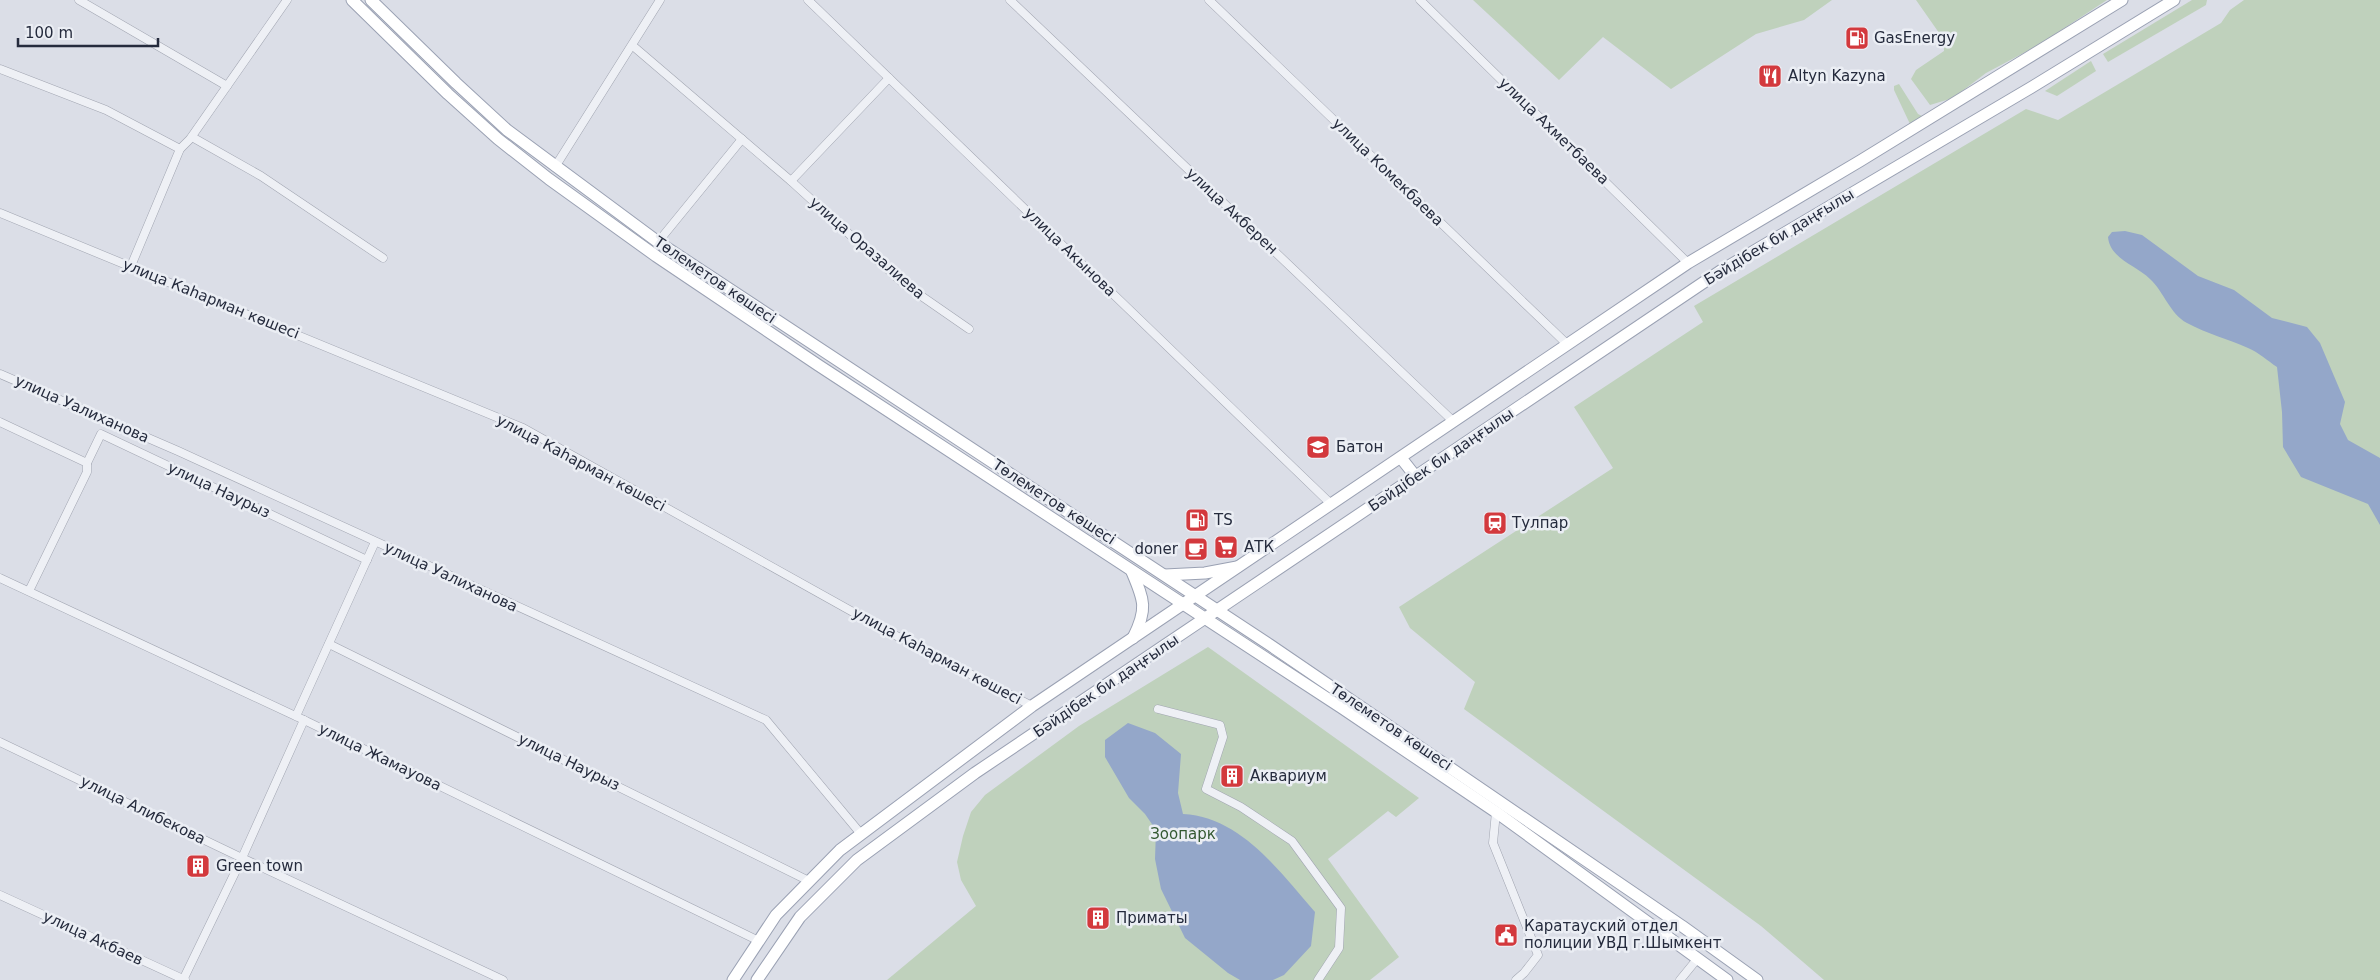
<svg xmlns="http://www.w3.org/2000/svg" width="2380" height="980" font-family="'DejaVu Sans',sans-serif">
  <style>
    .green { fill: #bfd1bc }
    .water { fill: #94a7c9 }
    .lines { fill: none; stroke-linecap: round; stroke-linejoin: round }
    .minor-casing { stroke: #a1a5b1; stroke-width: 9 }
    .primary-casing { stroke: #9aa1b3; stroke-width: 13 }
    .minor { stroke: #eef0f5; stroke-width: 8 }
    .primary { stroke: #fff; stroke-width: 11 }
    .labels { text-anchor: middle; stroke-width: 5; stroke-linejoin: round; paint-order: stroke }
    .poi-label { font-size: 15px; fill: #252b3d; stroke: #ebeef4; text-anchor: start }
    .street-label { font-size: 15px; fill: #252b3d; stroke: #ebeef4 }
    .park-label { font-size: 15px; fill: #345932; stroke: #ebeef4 }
  </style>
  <rect width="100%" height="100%" fill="#dbdee7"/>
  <g class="green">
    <path d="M1473 0H1832L1804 20 1756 34 1671 89 1603 37 1559 80Z"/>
    <path d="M1916 0H2107L2037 46 1986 73 1953 98 1930 105 1911 79 1916 70 1944 51V40Z"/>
    <path d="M2192 0H2207L2206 5 2108 62 2103 54Z"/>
    <path d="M2244 0H2380V980H1824L1761 926 1464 709 1475 682 1410 628 1399 607 1613 468 1574 407 1703 322 1694 306 2026 109 2058 120 2221 23 2230 10Z"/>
    <path d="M2091 61 2096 71 2057 96 2045 91Z"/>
    <path d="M1899 84 1918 114 1924 117 1910 124 1894 90V86Z"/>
    <path d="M1208 647 1419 798 1396 817 1388 811 1328 859 1399 957 1370 980H887L976 906 961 880 957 862 963 836 971 812 985 795 1079 726Z"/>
  </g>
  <g class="water">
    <path d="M2125 231 2142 235 2198 276 2234 290 2272 318 2307 327 2320 343 2345 402 2340 424 2348 440 2380 458V525L2368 504 2301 477 2283 447 2282 412 2277 367C2268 361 2258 352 2248 348 2228 339 2207 334 2187 323 2170 314 2164 292 2150 279 2136 265 2110 259 2108 237L2112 232Z"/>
    <path d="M1128 723 1155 733 1181 754 1178 793 1183 814C1241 817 1279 871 1315 912L1311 946 1284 975 1273 980H1240L1228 973 1185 938 1161 889 1155 859 1156 830 1145 814 1129 798 1105 757V740Z"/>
  </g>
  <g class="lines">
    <g class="minor-casing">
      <g id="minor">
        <path d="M79 0 227 86"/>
        <path d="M808 0 1331 504"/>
        <path d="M1010 0 1454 422"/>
        <path d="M1209 0 1568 345"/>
        <path d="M1420 0 1688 263"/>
        <path d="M633 46 791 181 889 78"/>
        <path d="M0 69 106 110 180 149"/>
        <path d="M192 137 261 176 383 258"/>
        <path d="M555 167 660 0"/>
        <path d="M791 181 904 284 969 329"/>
        <path d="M0 213 523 428 887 631 1032 706"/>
        <path d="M658 242 742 139"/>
        <path d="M131 266 180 149 190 139 287 0"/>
        <path d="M0 374 178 451 766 720 861 834"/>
        <path d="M0 422 87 463V472L29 591"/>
        <path d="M87 463 101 434 367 560"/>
        <path d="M0 578 304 720 759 941"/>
        <path d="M329 644 809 881"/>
        <path d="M1158 709 1220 725 1223 737 1206 789 1241 807 1292 841 1341 908 1339 948 1318 980"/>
        <path d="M296 716 375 542"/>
        <path d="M0 742 242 858 503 980"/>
        <path d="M1496 812 1493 843 1538 955 1524 973 1516 980"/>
        <path d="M0 895 185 980"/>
        <path d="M183 980 242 858 304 720"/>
        <path d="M1680 980 1698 958"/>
      </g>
    </g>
    <g class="primary-casing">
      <g id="primary">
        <path d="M352 0 448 94 498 139 549 179 656 256 818 365 1342 708 1496 812 1727 980"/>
        <path d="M371 0 456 83 507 130 658 242 1270 645 1682 926 1757 980"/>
        <path d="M1401 458 1416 477"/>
        <path d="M1132 572C1144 600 1148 609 1133 638"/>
        <path d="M1165 575 1205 573 1237 567"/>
        <path d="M733 980 776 915 840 850 1032 706 1688 263 1860 161 2122 0"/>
        <path d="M757 980 800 917 857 860 975 773 1722 270 2032 87 2174 0"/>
      </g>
    </g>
    <use href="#minor" class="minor"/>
    <use href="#primary" class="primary"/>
  </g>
  <defs>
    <g id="fuel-square" transform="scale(1.25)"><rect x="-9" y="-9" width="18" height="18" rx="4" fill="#d3393d" stroke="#ebeef4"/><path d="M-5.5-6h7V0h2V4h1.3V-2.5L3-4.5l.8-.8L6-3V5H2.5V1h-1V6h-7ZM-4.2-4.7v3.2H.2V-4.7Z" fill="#fff"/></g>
    <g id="restaurant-square" transform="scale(1.25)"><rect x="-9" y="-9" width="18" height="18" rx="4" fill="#d3393d" stroke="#ebeef4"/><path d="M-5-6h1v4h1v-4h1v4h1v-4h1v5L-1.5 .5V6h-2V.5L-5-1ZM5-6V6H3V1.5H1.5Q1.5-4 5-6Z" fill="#fff"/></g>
    <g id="school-square" transform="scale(1.25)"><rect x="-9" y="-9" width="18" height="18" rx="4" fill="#d3393d" stroke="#ebeef4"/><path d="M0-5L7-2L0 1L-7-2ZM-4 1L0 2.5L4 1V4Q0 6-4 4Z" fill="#fff"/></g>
    <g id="station-square" transform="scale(1.25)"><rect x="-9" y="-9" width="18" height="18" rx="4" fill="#d3393d" stroke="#ebeef4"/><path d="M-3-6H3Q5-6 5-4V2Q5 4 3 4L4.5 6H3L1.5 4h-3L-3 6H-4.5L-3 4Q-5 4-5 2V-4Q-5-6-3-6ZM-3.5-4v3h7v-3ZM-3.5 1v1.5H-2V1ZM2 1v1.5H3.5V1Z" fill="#fff"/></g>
    <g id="supermarket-square" transform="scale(1.25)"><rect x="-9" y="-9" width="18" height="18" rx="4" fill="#d3393d" stroke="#ebeef4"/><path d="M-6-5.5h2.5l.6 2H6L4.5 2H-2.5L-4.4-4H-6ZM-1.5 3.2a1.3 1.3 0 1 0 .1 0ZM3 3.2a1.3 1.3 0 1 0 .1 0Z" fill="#fff"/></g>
    <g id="cafe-square" transform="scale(1.25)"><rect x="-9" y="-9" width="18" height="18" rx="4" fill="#d3393d" stroke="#ebeef4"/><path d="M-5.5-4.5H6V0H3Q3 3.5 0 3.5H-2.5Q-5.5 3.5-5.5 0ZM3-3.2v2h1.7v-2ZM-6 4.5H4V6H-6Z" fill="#fff"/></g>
    <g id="building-square" transform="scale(1.25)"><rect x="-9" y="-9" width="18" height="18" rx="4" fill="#d3393d" stroke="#ebeef4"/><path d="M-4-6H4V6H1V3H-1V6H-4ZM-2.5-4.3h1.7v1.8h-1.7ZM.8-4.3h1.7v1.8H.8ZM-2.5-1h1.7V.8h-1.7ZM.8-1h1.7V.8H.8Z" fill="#fff"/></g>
    <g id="civic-square" transform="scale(1.25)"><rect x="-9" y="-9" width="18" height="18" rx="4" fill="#d3393d" stroke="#ebeef4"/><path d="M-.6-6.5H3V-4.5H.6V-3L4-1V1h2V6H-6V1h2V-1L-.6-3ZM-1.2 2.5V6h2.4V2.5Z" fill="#fff"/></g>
  </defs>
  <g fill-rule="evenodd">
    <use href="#fuel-square" x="1857" y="38"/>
    <use href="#restaurant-square" x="1770" y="76"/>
    <use href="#school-square" x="1318" y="447"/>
    <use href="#fuel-square" x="1197" y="520"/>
    <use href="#station-square" x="1495" y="523"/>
    <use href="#supermarket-square" x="1226" y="547"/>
    <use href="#cafe-square" x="1196" y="549"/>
    <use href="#building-square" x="1232" y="776"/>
    <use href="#building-square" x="198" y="866"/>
    <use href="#building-square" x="1098" y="918"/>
    <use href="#civic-square" x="1506" y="935"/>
  </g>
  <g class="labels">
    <g class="poi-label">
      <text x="1874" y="43">GasEnergy</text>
      <text x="1788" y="81">Altyn Kazyna</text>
      <text x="1336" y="452">Батон</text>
      <text x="1214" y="525">TS</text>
      <text x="1512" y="528">Тулпар</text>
      <text x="1244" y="552">АТК</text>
      <text x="1178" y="554" text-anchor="end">doner</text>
      <text x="1250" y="781">Аквариум</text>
      <text x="216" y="871">Green town</text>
      <text x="1116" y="923">Приматы</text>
      <text x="1524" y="931">Каратауский отдел<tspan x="1524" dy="17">полиции УВД г.Шымкент</tspan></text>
    </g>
    <g class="street-label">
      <text transform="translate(1554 131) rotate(44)" y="5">улица Ахметбаева</text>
      <text transform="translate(1388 172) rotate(44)" y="5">улица Комекбаева</text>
      <text transform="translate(1232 211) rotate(43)" y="5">улица Акберен</text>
      <text transform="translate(1779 237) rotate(-31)" y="5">Бәйдібек би даңғылы</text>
      <text transform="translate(867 248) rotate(41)" y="5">улица Оразалиева</text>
      <text transform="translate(1070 252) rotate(44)" y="5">улица Акынова</text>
      <text transform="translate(715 280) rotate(34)" y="5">Төлеметов көшесі</text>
      <text transform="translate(211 299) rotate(22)" y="5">улица Каһарман көшесі</text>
      <text transform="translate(82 409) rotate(24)" y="5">улица Уалиханова</text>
      <text transform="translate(1441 460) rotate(-34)" y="5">Бәйдібек би даңғылы</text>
      <text transform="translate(581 463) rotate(28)" y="5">улица Каһарман көшесі</text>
      <text transform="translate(219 490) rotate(25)" y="5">улица Наурыз</text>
      <text transform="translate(1054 502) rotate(33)" y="5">Төлеметов көшесі</text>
      <text transform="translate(451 577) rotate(25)" y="5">улица Уалиханова</text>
      <text transform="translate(937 656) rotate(28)" y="5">улица Каһарман көшесі</text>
      <text transform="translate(1106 686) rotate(-34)" y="5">Бәйдібек би даңғылы</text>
      <text transform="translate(1391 727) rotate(34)" y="5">Төлеметов көшесі</text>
      <text transform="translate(380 757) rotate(26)" y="5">улица Жамауова</text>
      <text transform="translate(569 762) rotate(26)" y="5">улица Наурыз</text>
      <text transform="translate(143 810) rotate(26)" y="5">улица Алибекова</text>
      <text transform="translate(93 938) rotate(25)" y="5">улица Акбаев</text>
    </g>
    <g class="park-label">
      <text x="1183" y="839">Зоопарк</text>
    </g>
  </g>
  <path d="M18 38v8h140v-8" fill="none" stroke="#252b3d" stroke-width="2.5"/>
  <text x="25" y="38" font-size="15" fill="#252b3d" stroke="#ebeef4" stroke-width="4" paint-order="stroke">100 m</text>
</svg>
